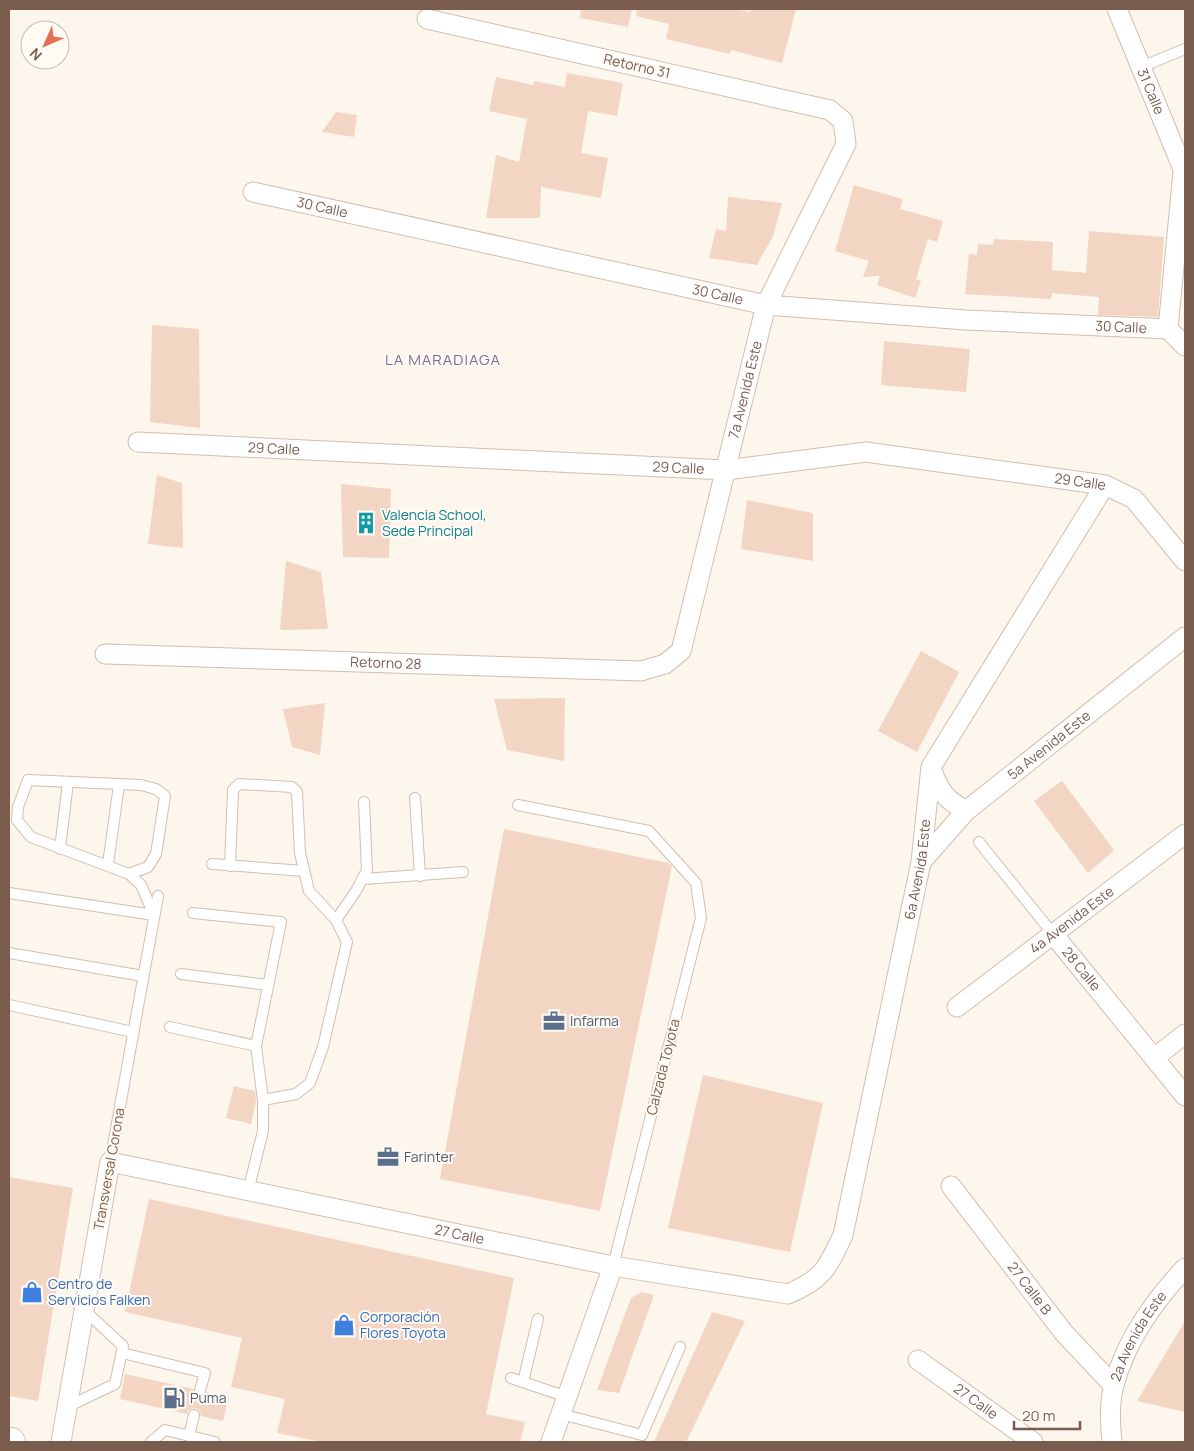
<svg xmlns="http://www.w3.org/2000/svg" width="1194" height="1451" font-family="Manrope,sans-serif">
  <style>
    .building { fill: #f3d5c3 }
    .lines { fill: none; stroke-linecap: round; stroke-linejoin: round }
    .lane-casing { stroke: #d1beb0; stroke-width: 12 }
    .street-casing { stroke: #d1beb0; stroke-width: 21 }
    .secondary-casing { stroke: #d6c0b0; stroke-width: 30 }
    .lane { stroke: #fff; stroke-width: 10 }
    .street { stroke: #fff; stroke-width: 19 }
    .secondary { stroke: #fff; stroke-width: 28 }
    .labels { text-anchor: middle; stroke-width: 4; stroke-linejoin: round; paint-order: stroke }
    .street-label { font-size: 14px; fill: #7a5c4d; stroke: #fffaf3 }
    .culture-label { font-size: 14px; fill: #0d838f; stroke: #fffaf3; text-anchor: start }
    .service-label { font-size: 14px; fill: #4e5e75; stroke: #fffaf3; text-anchor: start }
    .shop-label { font-size: 14px; fill: #366cbe; stroke: #fffaf3; text-anchor: start }
    .neighbourhood-label { font-size: 15px; letter-spacing: 1px; fill: #846695; stroke: #fffaf3 }
  </style>
  <rect width="100%" height="100%" fill="#fdf6ec"/>
  <g class="building">
    <path d="M581 9H632L628 27 580 18Z"/>
    <path d="M637 9H734L750 12 751 9H796L782 63 731 50 730 54 666 39 669 24 636 16Z"/>
    <path d="M567 73 623 83 617 116 588 111 581 153 608 158 601 198 541 187 540 218H486L496 155 519 162 527 119 489 111 496 77 533 85 534 81 565 87Z"/>
    <path d="M336 112 357 115 354 137 322 132Z"/>
    <path d="M854 185 903 199 900 209 943 221 937 242 928 239 916 279 921 281 915 298 877 285 880 276 863 277 869 261 835 251Z"/>
    <path d="M728 197 782 203 773 236 757 265 709 258 716 229 726 231Z"/>
    <path d="M1089 231 1164 237 1158 317 1098 315 1099 297 1052 293 1051 299 965 294 969 254 977 255 978 244 993 245 994 239 1053 242 1052 270 1086 273Z"/>
    <path d="M152 325 199 329 200 428 150 422Z"/>
    <path d="M884 341 970 349 966 392 881 385Z"/>
    <path d="M157 475 182 483 183 548 148 544Z"/>
    <path d="M341 484 391 489 389 558 343 557Z"/>
    <path d="M747 500 813 513V561L741 549Z"/>
    <path d="M286 561 321 572 328 629 280 630Z"/>
    <path d="M921 651 959 672 917 752 878 731Z"/>
    <path d="M565 698 564 761 507 750 494 699Z"/>
    <path d="M325 703 320 755 292 747 283 709Z"/>
    <path d="M1062 781 1114 850 1088 873 1034 801Z"/>
    <path d="M504 829 668 863 672 866 600 1211 440 1179Z"/>
    <path d="M703 1075 823 1103 790 1252 668 1228Z"/>
    <path d="M234 1086 255 1091 256 1102 251 1124 226 1118Z"/>
    <path d="M9 1177 73 1188 38 1401 9 1396Z"/>
    <path d="M149 1199 514 1278 486 1414 525 1422 520 1442H322L277 1433 285 1399 231 1387 242 1338 125 1312Z"/>
    <path d="M642 1292 654 1295 619 1393 597 1390 631 1298Z"/>
    <path d="M712 1312 745 1321 686 1442H654Z"/>
    <path d="M1185 1321V1412L1137 1401Z"/>
    <path d="M125 1374 193 1389 195 1394 199 1397 204 1395 207 1392 229 1397 223 1421 201 1416 199 1410 195 1408 189 1410 187 1414 120 1399Z"/>
  </g>
  <g class="lines">
    <g class="lane-casing">
      <g id="lane">
        <path d="M1141 67 1185 49"/>
        <path d="M415 798 420 876"/>
        <path d="M518 805 649 831 696 883 701 918 613 1266"/>
        <path d="M979 842 1053 934"/>
        <path d="M60 849 68 782"/>
        <path d="M108 864 119 785"/>
        <path d="M212 864 304 871"/>
        <path d="M230 866 233 790 239 784 292 787 297 792 300 853 309 891 336 920 347 942 323 1047 310 1083 296 1094 263 1100V1131L248 1191"/>
        <path d="M363 879 463 872"/>
        <path d="M9 893 154 915 141 885 129 874 31 837 17 820 18 807 28 780 141 785 156 789 165 796 156 854 148 867 129 874"/>
        <path d="M193 913 281 922 256 1046 263 1100"/>
        <path d="M336 920 356 891 367 870 364 802"/>
        <path d="M9 953 143 976"/>
        <path d="M181 974 268 985"/>
        <path d="M9 1005 133 1032"/>
        <path d="M170 1027 256 1046"/>
        <path d="M110 1162 158 896"/>
        <path d="M122 1353 205 1373 200 1390"/>
        <path d="M511 1378 567 1397"/>
        <path d="M523 1382 538 1319"/>
        <path d="M67 1407 115 1384 123 1346 84 1310"/>
        <path d="M561 1414 642 1435 680 1347"/>
        <path d="M189 1436 194 1415"/>
        <path d="M151 1442 165 1430 215 1442"/>
      </g>
    </g>
    <g class="street-casing">
      <g id="street">
        <path id="s1" d="M1117 9 1185 174"/>
        <path id="s2" d="M253 192 766 305 966 320 1168 329 1185 346"/>
        <path d="M1168 329 1183 172"/>
        <path id="s3" d="M138 442 726 470 866 452 1105 485 1134 499 1185 561"/>
        <path id="s4" d="M105 654 641 671 665 664 681 651 766 305 846 144 843 121 830 110 427 19"/>
        <path d="M932 771C941 793 945 799 966 811"/>
        <path id="s5" d="M921 862 966 811 1185 637"/>
        <path id="s6" d="M1053 934 1185 1096"/>
        <path id="s7" d="M957 1007 1185 834"/>
        <path d="M1154 1058 1185 1034"/>
        <path id="s8" d="M951 1186 1064 1333 1113 1385"/>
        <path id="s9" d="M918 1360 1033 1442"/>
        <path id="s10" d="M61 1442 110 1162 613 1266 788 1294C823 1279 827 1269 843 1235L921 862 931 767 1105 485"/>
        <path d="M551 1442 613 1266"/>
        <path id="s11" d="M1112 1442C1110 1424 1109 1403 1114 1385 1126 1340 1154 1301 1185 1268"/>
      </g>
    </g>
    <g class="secondary-casing">
      <path id="secondary" d="M9 1442H11"/>
    </g>
    <use href="#lane" class="lane"/>
    <use href="#street" class="street"/>
    <use href="#secondary" class="secondary"/>
  </g>
  <defs>
    <g id="building-bare" transform="scale(1.725)"><path d="M-4-6H4V6H1V3H-1V6H-4ZM-2.5-4.3h1.7v1.8h-1.7ZM.8-4.3h1.7v1.8H.8ZM-2.5-1h1.7V.8h-1.7ZM.8-1h1.7V.8H.8Z" fill="#0f9aa8" stroke="#fffaf3" stroke-width="2.5" paint-order="stroke"/></g>
    <g id="office-bare" transform="scale(1.725)"><path d="M-6-3h4V-5.5h4V-3h4V5H-6ZM-1-4.5V-3h2v-1.5ZM-6 0V1H6V0Z" fill="#5c6f8a" stroke="#fffaf3" stroke-width="2.5" paint-order="stroke"/></g>
    <g id="shop-bare" transform="scale(1.725)"><path d="M-5-2.5h2.3a2.7 3.5 0 0 1 5.4 0H5L5.5 6h-11ZM-1.5-2.5h3a1.5 2.3 0 0 0-3 0Z" fill="#3f7fe0" stroke="#fffaf3" stroke-width="2.5" paint-order="stroke"/></g>
    <g id="fuel-bare" transform="scale(1.725)"><path d="M-5.5-6h7V0h2V4h1.3V-2.5L3-4.5l.8-.8L6-3V5H2.5V1h-1V6h-7ZM-4.2-4.7v3.2H.2V-4.7Z" fill="#5c6f8a" stroke="#fffaf3" stroke-width="2.5" paint-order="stroke"/></g>
  </defs>
  <g fill-rule="evenodd">
    <use href="#building-bare" x="366" y="523"/>
    <use href="#office-bare" x="554" y="1021"/>
    <use href="#office-bare" x="388" y="1157"/>
    <use href="#shop-bare" x="32" y="1292"/>
    <use href="#shop-bare" x="344" y="1325"/>
    <use href="#fuel-bare" x="174" y="1398"/>
  </g>
  <g class="labels">
    <g class="street-label">
      <text transform="translate(637 66) rotate(13)" y="5">Retorno 31</text>
      <text dy="5" stroke="none"><textPath href="#s1" startOffset="89">31 Calle</textPath></text>
      <text dy="5" stroke="none"><textPath href="#s2" startOffset="71">30 Calle</textPath></text>
      <text dy="5" stroke="none"><textPath href="#s2" startOffset="476">30 Calle</textPath></text>
      <text dy="5" stroke="none"><textPath href="#s2" startOffset="881">30 Calle</textPath></text>
      <text dy="5" stroke="none"><textPath href="#s4" startOffset="851">7a Avenida Este</textPath></text>
      <text dy="5" stroke="none"><textPath href="#s3" startOffset="136">29 Calle</textPath></text>
      <text dy="5" stroke="none"><textPath href="#s3" startOffset="541">29 Calle</textPath></text>
      <text dy="5" stroke="none"><textPath href="#s3" startOffset="946">29 Calle</textPath></text>
      <text dy="5" stroke="none"><textPath href="#s4" startOffset="281">Retorno 28</textPath></text>
      <text dy="5" stroke="none"><textPath href="#s5" startOffset="174">5a Avenida Este</textPath></text>
      <text dy="5" stroke="none"><textPath href="#s10" startOffset="1432">6a Avenida Este</textPath></text>
      <text dy="5" stroke="none"><textPath href="#s7" startOffset="144">4a Avenida Este</textPath></text>
      <text dy="5" stroke="none"><textPath href="#s6" startOffset="45">28 Calle</textPath></text>
      <text transform="translate(663 1067) rotate(-76)" y="5">Calzada Toyota</text>
      <text transform="translate(109 1169) rotate(-80)" y="5">Transversal Corona</text>
      <text dy="5" stroke="none"><textPath href="#s10" startOffset="641">27 Calle</textPath></text>
      <text dy="5" stroke="none"><textPath href="#s8" startOffset="129">27 Calle B</textPath></text>
      <text dy="5" stroke="none"><textPath href="#s11" startOffset="112">2a Avenida Este</textPath></text>
      <text dy="5" stroke="none"><textPath href="#s9" startOffset="71">27 Calle</textPath></text>
    </g>
    <g class="culture-label">
      <text x="382" y="520">Valencia School,<tspan x="382" dy="16">Sede Principal</tspan></text>
    </g>
    <g class="service-label">
      <text x="570" y="1026">Infarma</text>
      <text x="404" y="1162">Farinter</text>
      <text x="190" y="1403">Puma</text>
    </g>
    <g class="shop-label">
      <text x="48" y="1289">Centro de<tspan x="48" dy="16">Servicios Falken</tspan></text>
      <text x="360" y="1322">Corporación<tspan x="360" dy="16">Flores Toyota</tspan></text>
    </g>
    <g class="neighbourhood-label">
      <text x="443" y="365">LA MARADIAGA</text>
    </g>
  </g>
  <rect width="1194" height="1451" fill="none" stroke="#7a5c4d" stroke-width="20"/>
  <g transform="translate(45 45) rotate(225)"><circle r="24" fill="#fffaf3" stroke="#cabbb1"/>
  <path d="M0-4L9 19L0 12L-9 19Z" fill="#e76f51"/>
  <text y="-8" font-size="14" font-weight="bold" text-anchor="middle" fill="#7a5c4d">N</text>
  </g>
  <path d="M1014 1421v8h66v-8" fill="none" stroke="#7a5c4d" stroke-width="2.5"/>
  <text x="1022" y="1421" font-size="15" fill="#7a5c4d" stroke="#fffaf3" stroke-width="4" paint-order="stroke">20 m</text>
</svg>
